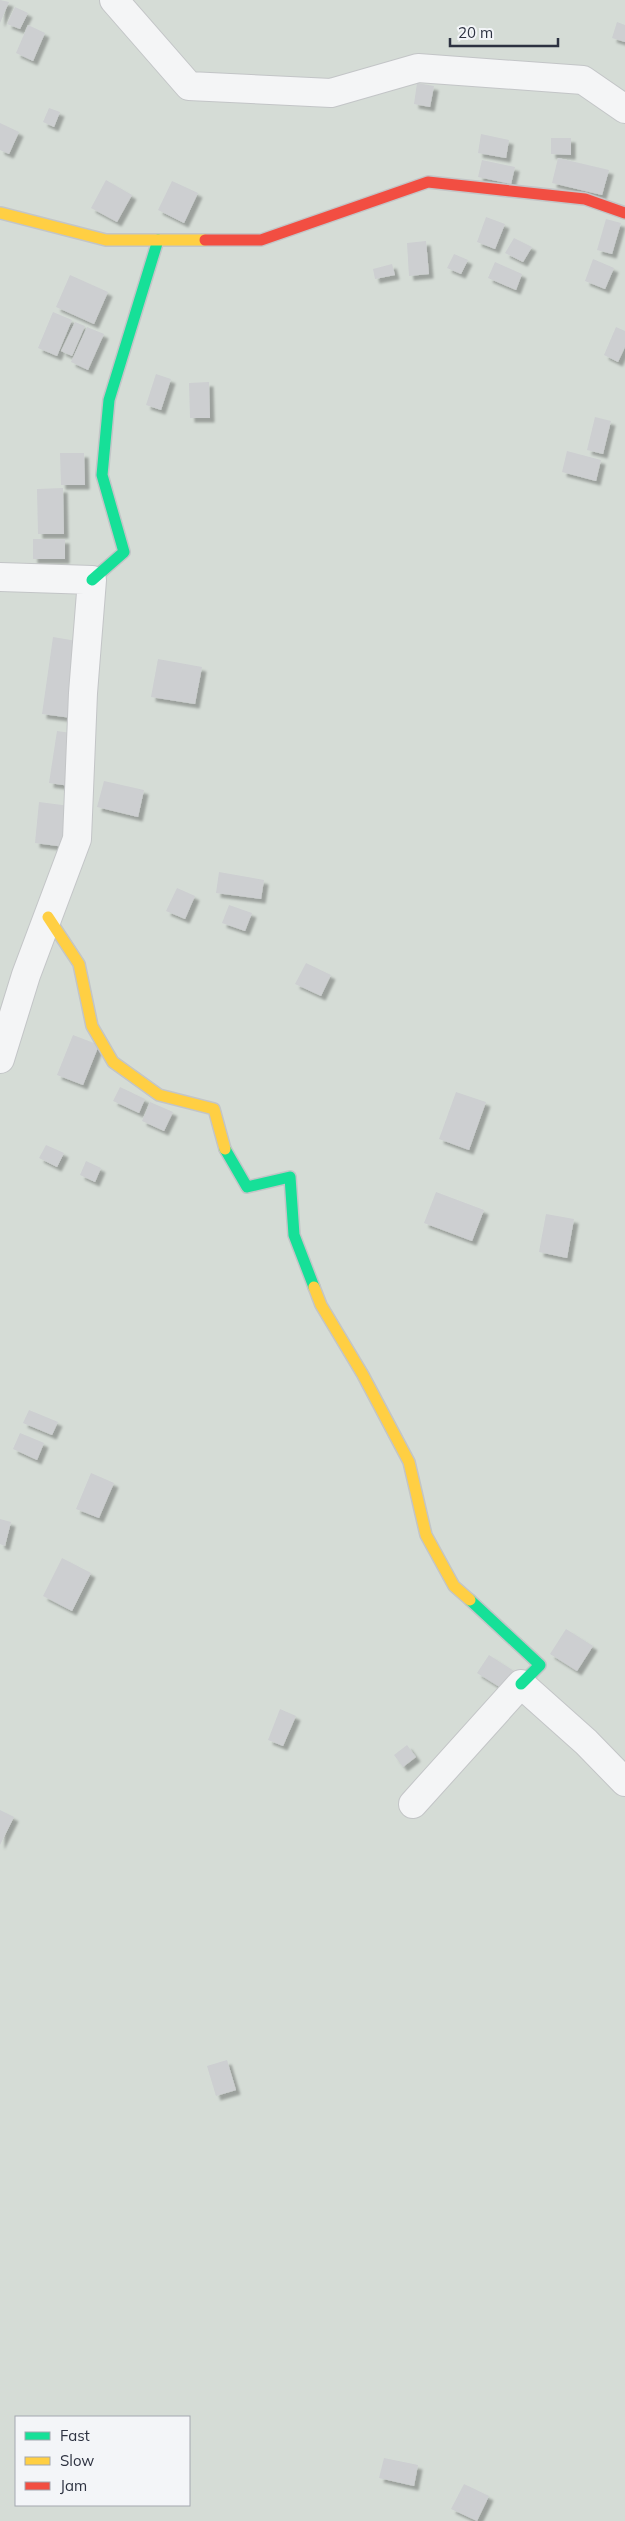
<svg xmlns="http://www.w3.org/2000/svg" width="625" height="2521" font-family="Mulish,sans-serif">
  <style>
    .green { fill: #d5dcd6; fill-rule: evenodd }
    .building { fill: #cdcfd1; filter: url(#shadow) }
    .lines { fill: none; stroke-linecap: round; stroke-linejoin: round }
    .street-casing { stroke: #c3c5c7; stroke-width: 30 }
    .fast-casing { stroke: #c3c5c7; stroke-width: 14 }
    .slow-casing { stroke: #c3c5c7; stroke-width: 14 }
    .jam-casing { stroke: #c3c5c7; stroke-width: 14 }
    .street { stroke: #f4f5f6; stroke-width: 28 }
    .fast { stroke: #16e098; stroke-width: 11 }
    .slow { stroke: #ffcf43; stroke-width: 11 }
    .jam { stroke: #f24e42; stroke-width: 11 }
  </style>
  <defs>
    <filter id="shadow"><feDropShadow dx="4.5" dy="4.5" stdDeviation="1" flood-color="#0004"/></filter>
  </defs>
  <rect width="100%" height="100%" fill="#e5e7e9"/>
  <path class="green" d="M0 0H625V2521H0ZM16 2417H189V2505H16Z"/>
  <g class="building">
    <path d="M0 0 9 2 0 23Z"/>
    <path d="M15 7 28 13 20 29 7 24Z"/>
    <path d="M617 22 625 25V42L612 38Z"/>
    <path d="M28 25 45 33 33 61 16 53Z"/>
    <path d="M417 83 434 86 430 107 414 104Z"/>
    <path d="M49 108 60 112 54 127 43 122Z"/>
    <path d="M0 123 19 132 9 154 0 150Z"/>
    <path d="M481 134 509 140 506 158 478 153Z"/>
    <path d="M551 138H571V155L551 154Z"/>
    <path d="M558 158 609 170 602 195 552 183Z"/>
    <path d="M482 160 515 167 511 184 478 177Z"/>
    <path d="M106 180 132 195 117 222 91 208Z"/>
    <path d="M172 181 198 193 184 223 158 210Z"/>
    <path d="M486 217 505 224 495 249 477 242Z"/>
    <path d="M606 219 621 223 612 254 597 250Z"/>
    <path d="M514 238 532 247 523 262 505 253Z"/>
    <path d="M426 241 429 274 409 276 407 243Z"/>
    <path d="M454 254 468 260 461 274 447 268Z"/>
    <path d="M593 259 614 268 605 289 585 281Z"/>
    <path d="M495 262 522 274 516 290 488 278Z"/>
    <path d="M392 264 395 275 375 279 373 269Z"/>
    <path d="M70 275 108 292 94 324 56 307Z"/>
    <path d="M53 312 72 320 57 356 38 348Z"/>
    <path d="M75 322 85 326 72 356 61 351Z"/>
    <path d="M87 327 104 334 88 370 71 362Z"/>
    <path d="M616 327 625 331V347L618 362 604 355Z"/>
    <path d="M156 374 171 379 161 410 146 405Z"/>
    <path d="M209 382 210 418H190L189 383Z"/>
    <path d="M595 417 611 421 603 454 587 450Z"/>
    <path d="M567 451 601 460 596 481 562 472Z"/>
    <path d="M60 453H84L85 485H61Z"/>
    <path d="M63 488 64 534H38L37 489Z"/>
    <rect x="33" y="539" width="32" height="20"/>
    <path d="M53 637 83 642 72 718 42 714Z"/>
    <path d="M158 659 202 667 195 704 151 697Z"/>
    <path d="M57 731 78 734 70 786 49 783Z"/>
    <path d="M104 781 144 790 138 817 97 807Z"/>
    <path d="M39 802 70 806 65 847 35 843Z"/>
    <path d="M219 872 264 880 261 899 216 893Z"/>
    <path d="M177 888 195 896 185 919 166 911Z"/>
    <path d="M229 905 252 913 245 931 222 923Z"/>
    <path d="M306 963 331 975 321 996 295 984Z"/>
    <path d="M73 1035 99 1045 83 1085 57 1075Z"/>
    <path d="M120 1087 145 1099 139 1113 113 1101Z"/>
    <path d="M456 1092 486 1102 469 1150 439 1139Z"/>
    <path d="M150 1102 173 1112 164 1131 142 1121Z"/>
    <path d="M46 1145 64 1153 57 1167 39 1158Z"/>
    <path d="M86 1161 101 1168 95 1182 80 1175Z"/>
    <path d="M436 1192 484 1210 472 1241 424 1223Z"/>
    <path d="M546 1214 574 1219 567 1258 539 1252Z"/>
    <path d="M29 1410 58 1422 52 1435 23 1423Z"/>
    <path d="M20 1433 44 1443 37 1460 13 1449Z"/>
    <path d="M91 1473 114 1483 99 1518 76 1509Z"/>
    <path d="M0 1519 11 1522 5 1546 0 1544Z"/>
    <path d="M62 1558 91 1573 72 1611 43 1596Z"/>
    <path d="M566 1629 593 1646 577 1671 550 1654Z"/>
    <path d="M489 1655 517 1673 506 1691 477 1673Z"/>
    <path d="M280 1709 296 1716 283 1746 268 1740Z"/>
    <path d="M407 1745 416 1757 403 1767 394 1755Z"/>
    <path d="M0 1810 14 1817 0 1845Z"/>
    <path d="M227 2060 236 2090 216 2096 207 2066Z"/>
    <path d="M384 2458 418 2465 414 2486 379 2478Z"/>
    <path d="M464 2484 489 2496 477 2521 451 2509Z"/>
  </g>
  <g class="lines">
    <g class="street-casing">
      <g id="street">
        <path d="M114 0 189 86 331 93 418 68 583 80 625 109"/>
        <path d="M0 577 92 580 83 693 77 839 26 975 0 1059"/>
        <path d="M413 1804 521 1684 586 1742 625 1782"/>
      </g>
    </g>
    <g class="fast-casing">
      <g id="fast">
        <path d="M92 580 124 552 102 475 109 400 158 240"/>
        <path d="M225 1149 247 1187 290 1177 294 1235 314 1287"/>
        <path d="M470 1600 540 1665 521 1684"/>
      </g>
    </g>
    <g class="slow-casing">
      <g id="slow">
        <path d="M1 213 106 240H205"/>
        <path d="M48 917 79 964 92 1026 113 1062 159 1095 214 1109 225 1149"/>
        <path d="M314 1287 321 1305 363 1375 409 1462 426 1535 454 1586 470 1600"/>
      </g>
    </g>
    <g class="jam-casing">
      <path id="jam" d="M205 240H261L428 182 585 199 625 213"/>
    </g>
    <use href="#street" class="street"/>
    <use href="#fast" class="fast"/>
    <use href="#slow" class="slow"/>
    <use href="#jam" class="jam"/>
  </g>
  <rect x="15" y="2416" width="175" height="90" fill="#f3f5f8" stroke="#a4a7af"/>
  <rect x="25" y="2432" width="25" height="8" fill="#16e098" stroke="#a4a7af"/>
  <text x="60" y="2441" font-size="15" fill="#2d3241">Fast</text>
  <rect x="25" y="2457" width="25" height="8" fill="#ffcf43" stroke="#a4a7af"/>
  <text x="60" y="2466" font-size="15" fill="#2d3241">Slow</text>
  <rect x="25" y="2482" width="25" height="8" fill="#f24e42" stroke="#a4a7af"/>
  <text x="60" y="2491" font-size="15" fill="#2d3241">Jam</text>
  <path d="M450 38v8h108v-8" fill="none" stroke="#2d3241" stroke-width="2.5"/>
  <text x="458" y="38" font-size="15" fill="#2d3241" stroke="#f3f5f8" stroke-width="4" paint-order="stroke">20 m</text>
</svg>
